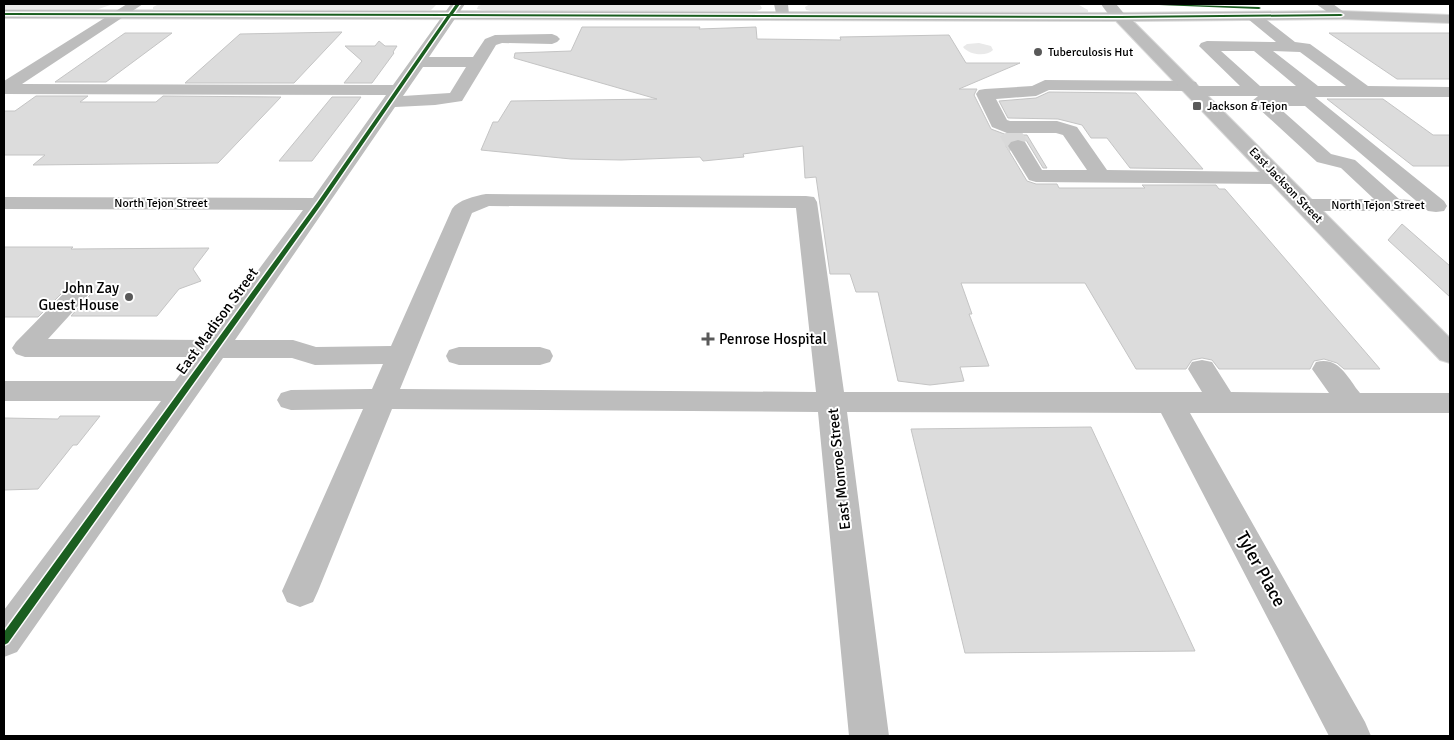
<svg xmlns="http://www.w3.org/2000/svg" width="1454" height="740" font-family="Signika,sans-serif">
  <style>
    .green { fill: #e9e9e9 }
    .building { fill: #dcdcdc; stroke: #c4c4c4 }
    .lines { fill: none; stroke-linecap: round; stroke-linejoin: round }
    .minor-tunnel { stroke: #d9d9d9; stroke-width: 21; stroke-dasharray: 21 11; stroke-linecap: butt }
    .major-casing { stroke: #dbdbdb; stroke-width: 2 }
    .minor { fill: #bdbdbd; fill-rule: evenodd }
    .major { fill: #bdbdbd; fill-rule: evenodd }
    .cycleway-casing { stroke: #fff; stroke-width: 3 }
    .cycleway { fill: #1b5e20; fill-rule: evenodd }
    .poi-dot { fill: #595959; stroke: #fff; stroke-width: 2 }
    .labels { text-anchor: middle; stroke-width: 4; stroke-linejoin: round; paint-order: stroke }
    .far-poi-label { font-size: 12px; fill: #000; stroke: #fff; text-anchor: start }
    .far-street-label { font-size: 12px; fill: #000; stroke: #fff }
    .poi-label { font-size: 15px; fill: #000; stroke: #fff; text-anchor: end }
    .street-label { font-size: 15px; fill: #000; stroke: #fff }
    .near-street-label { font-size: 18px; fill: #000; stroke: #fff }
  </style>
  <rect width="100%" height="100%" fill="#fff"/>
  <g class="green">
    <path d="M4 4H113L93 11 4 10Z"/>
    <path d="M159 4H433L436 5 431 10 423 11 153 9V7Z"/>
    <path d="M484 4H755L760 5 762 8 760 10 753 12 487 11 477 9 478 6Z"/>
    <path d="M810 4H1052L1079 5 1088 10V12L1082 13 816 12 806 10 805 7Z"/>
    <path d="M979 43 991 46 993 50C986 57 969 55 963 47L967 44Z"/>
  </g>
  <g class="building">
    <path d="M582 27H700L699 29 756 27 757 39 841 40 840 37 949 35 966 63H1020L959 89H977L974 95 991 129 1007 135H1027L1047 168H1043L1026 140 1019 138 1010 140 1006 146 1027 181 1036 184H1057L1059 188H1145L1142 185H1216L1219 189H1225L1380 369H1344L1337 363 1324 359 1314 361 1310 369H1219L1212 360 1202 358 1192 360 1186 369H1136L1085 283H961L972 314H969L989 366 960 367 964 381 930 385 898 381 878 292H856L850 274H830L816 177 805 178 803 146 743 154 744 157 703 161 700 157 621 160 571 159 481 150 493 122H498L511 101 657 99 514 58 515 53 571 51Z"/>
    <path d="M342 32 294 83H185L240 34Z"/>
    <path d="M125 33H172L106 82H55Z"/>
    <path d="M1329 33H1450V79H1397Z"/>
    <path d="M379 41 385 46H397L393 52 394 53 372 83H344L362 61 345 46H375Z"/>
    <path d="M1049 92 1136 93 1203 169 1130 168 1107 138H1091L1082 125 1058 119 1008 118 999 101 1036 98Z"/>
    <path d="M36 96H88L80 102H156L163 96 281 97 218 163 33 165 45 155H4V111H15Z"/>
    <path d="M332 97H361L312 161H279Z"/>
    <path d="M1327 99H1383L1433 135H1450V166H1413Z"/>
    <path d="M1402 224 1450 266V297L1388 240Z"/>
    <path d="M4 247H73L71 249 209 248 193 269 201 281 179 289 157 316H71L91 294 87 287 76 284 67 288 38 317H4Z"/>
    <path d="M60 416H100L77 445H73L38 489 4 490V418L58 419Z"/>
    <path d="M1091 427 1195 651 965 653 911 429Z"/>
  </g>
  <g class="lines">
    <path class="minor-tunnel" d="M1009 131 1018 146"/>
    <g class="major-casing">
      <path id="major" d="M4 10 1120 13 1341 11 1450 15V23L1341 19 1133 21 1450 338V363L1440 360 1116 21 4 18Z"/>
    </g>
    <g class="minor">
      <path d="M127 4H143L22 84 393 85 451 4H465L429 57H473L485 39 495 35 552 34 557 36 560 39 557 42 552 44 502 43 496 45 462 101 435 105 395 107 235 340H293L316 347 391 346 452 209C458 200 475 196 486 194L806 196 814 197 817 202 844 392H1202L1188 369 1192 362 1202 360 1212 362 1231 392 1329 393 1312 369 1316 362C1339 356 1347 377 1360 393H1450V413H1190L1365 722 1371 736H1329L1161 413 847 412 889 736H849L818 412 392 409 318 591 313 602 300 607 287 602 282 591 363 409 291 410 281 407 277 400 281 393 291 390 372 389 383 364 315 365 292 358H223L17 652 4 657V610L161 401H4V381H175L193 357H25L16 354 12 348 16 342 68 289 77 286 86 289 89 294 48 339 206 340 303 210 4 209V197L313 198 386 95 4 94V81ZM423 67H466L450 93 403 96ZM489 206 796 208 816 392 400 389 472 213Z"/>
      <path d="M774 4H788L789 15 787 18H777Z"/>
      <path d="M1101 4H1116L1127 17 1125 20C1114 23 1107 13 1101 4Z"/>
      <path d="M1316 4H1333L1348 15 1346 18H1336Z"/>
      <path d="M1253 12 1258 13 1295 42 1310 44 1368 86 1450 87V97H1315L1444 201 1447 206 1444 211 1436 212 1428 211 1305 106H1277L1331 154 1355 160 1399 199 1410 200 1413 205 1410 210 1402 211H1306L1298 210 1295 205 1298 200 1306 199H1374L1341 168 1317 162 1255 105 1252 101 1258 96H1195L1189 95 1186 91 1049 90 1036 96 996 99 1007 120 1010 121H1057L1077 127 1107 170 1280 172 1287 174 1290 178 1287 182 1280 184 1036 182 1029 180 1008 146 1011 142 1018 140 1025 142 1042 170H1087L1063 135 1056 133H1007L992 127 976 94 979 90 985 89 1032 86 1045 80 1190 81 1196 82 1198 86H1240L1199 46 1201 43 1207 41 1276 42 1248 19 1246 16 1248 13ZM1221 51H1254L1296 86H1260ZM1273 51 1300 52 1346 86H1318Z"/>
      <path d="M459 347H540L550 350 553 356 550 362 540 365H459L449 362 446 356 449 350Z"/>
    </g>
    <use href="#major" class="major"/>
    <g class="cycleway-casing">
      <g id="cycleway">
        <path d="M456 4H460L453 14 1120 16 1341 14 1343 15 1341 16 1120 18 451 16 321 205 8 643 4 645V632L317 203 447 16 4 15V13L449 14Z"/>
        <path d="M1157 4 1259 7 1261 8 1259 9 1159 5Z"/>
      </g>
    </g>
    <use href="#cycleway" class="cycleway"/>
  </g>
  <g class="poi-dot">
    <circle cx="1038" cy="52" r="5"/>
    <rect x="1192" y="101" width="10" height="10" rx="2.5"/>
    <circle cx="129" cy="297" r="5"/>
    <path d="M705.5 331.5h5v5h5v5h-5v5h-5v-5h-5v-5h5z"/>
  </g>
  <g class="labels">
    <g class="far-poi-label">
      <text x="1048" y="56">Tuberculosis Hut</text>
      <text x="1207" y="110">Jackson &amp; Tejon</text>
    </g>
    <g class="far-street-label">
      <text transform="translate(1286 185) rotate(46)" y="4">East Jackson Street</text>
      <text x="161" y="207">North Tejon Street</text>
      <text x="1378" y="209">North Tejon Street</text>
    </g>
    <g class="poi-label">
      <text x="119" y="293">John Zay<tspan x="119" dy="17">Guest House</tspan></text>
      <text x="719" y="344" text-anchor="start">Penrose Hospital</text>
    </g>
    <g class="street-label">
      <text transform="translate(217 321) rotate(-54)" y="5">East Madison Street</text>
      <text transform="translate(839 469) rotate(-96)" y="5">East Monroe Street</text>
    </g>
    <g class="near-street-label">
      <text transform="translate(1261 569) rotate(61)" y="6">Tyler Place</text>
    </g>
  </g>
  <rect width="1454" height="740" fill="none" stroke="#000000" stroke-width="10"/>
</svg>
